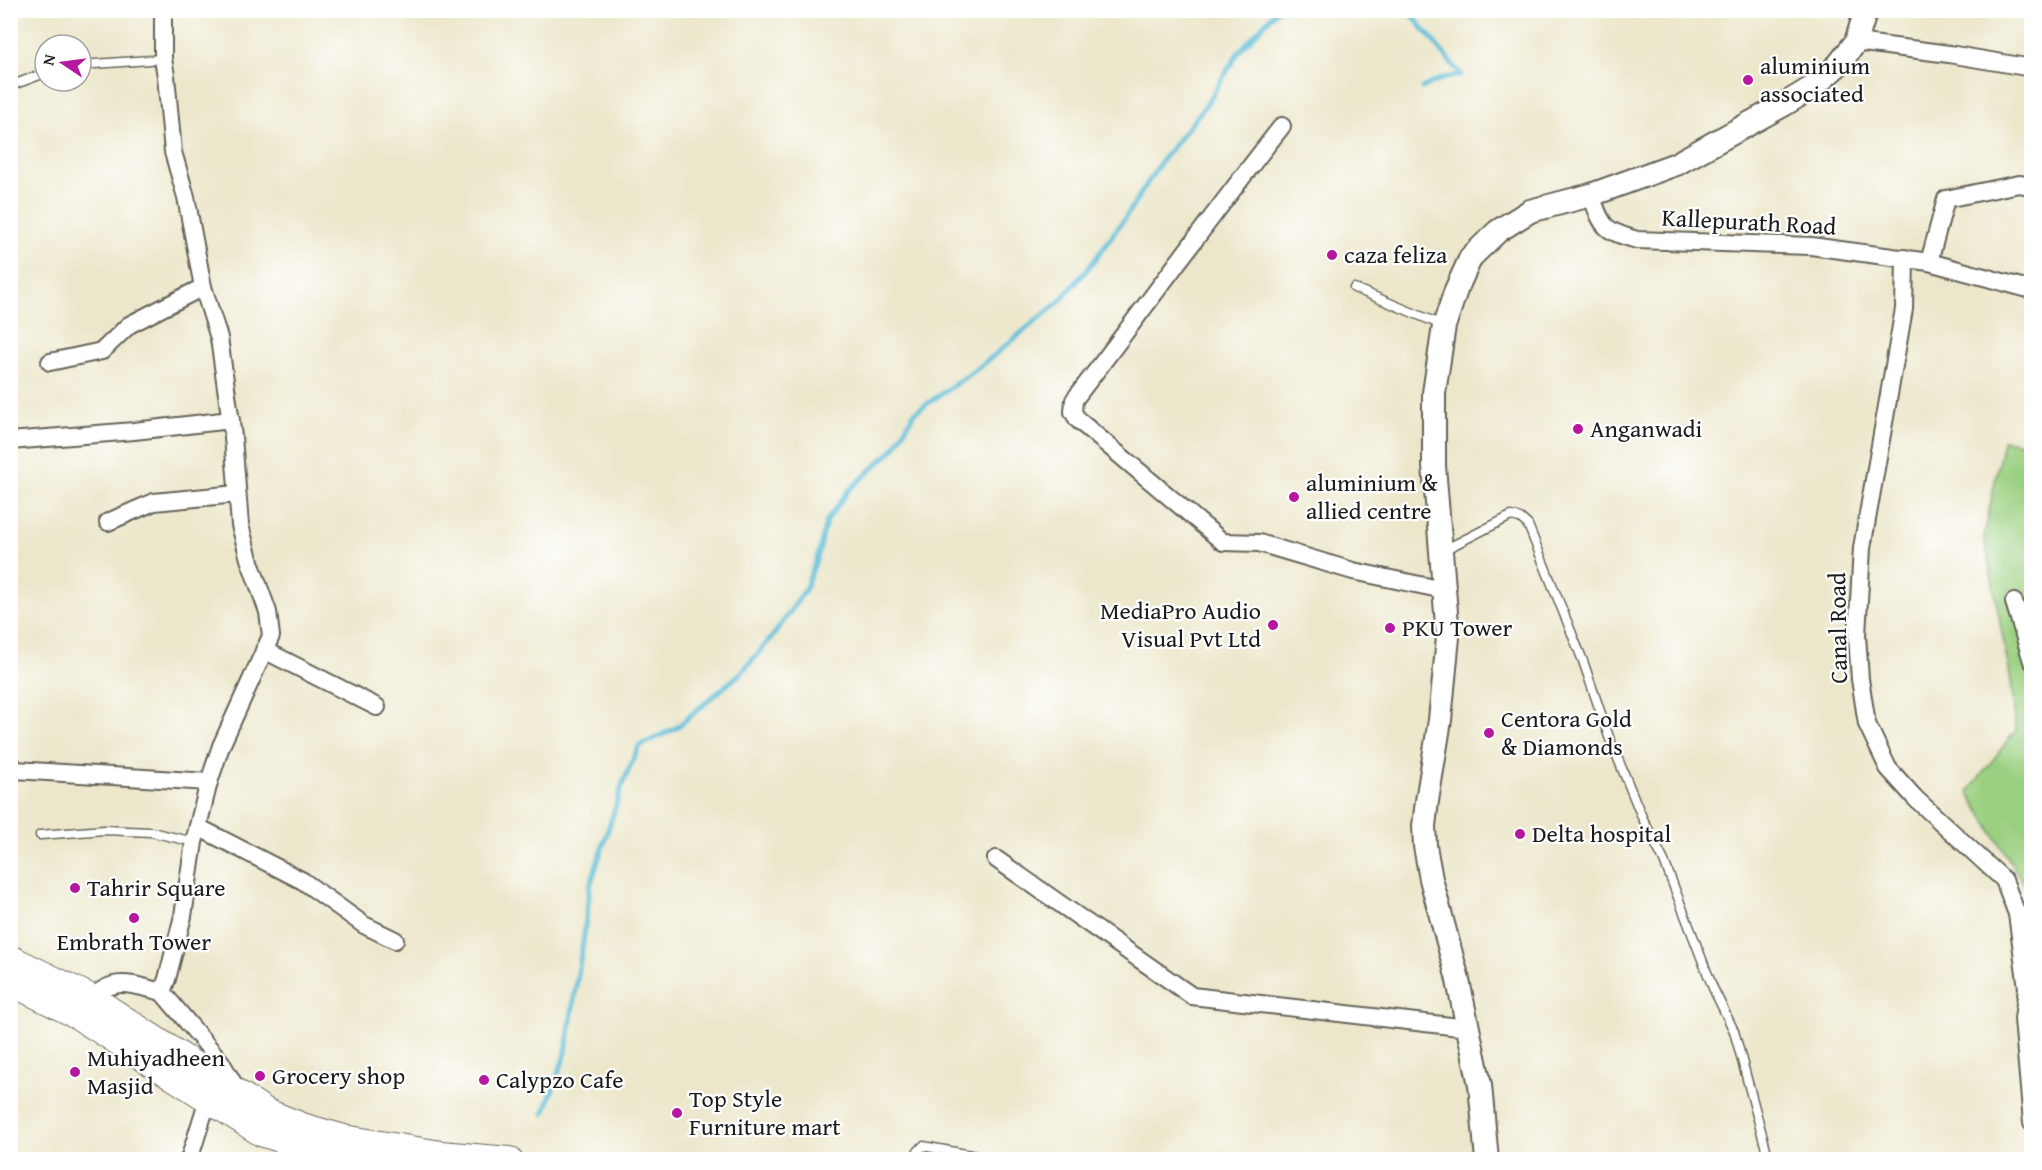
<svg xmlns="http://www.w3.org/2000/svg" width="2042" height="1170" font-family="'Gentium Book Plus',serif">
  <style>
    .green { fill: #9bd081; stroke: #5c764e; stroke-width: 1.5 }
    .lines { fill: none; stroke-linecap: round; stroke-linejoin: round }
    .stream { stroke: #58bcd6; stroke-width: 5 }
    .lane-casing { stroke: #656359; stroke-width: 11 }
    .street-casing { stroke: #656359; stroke-width: 20 }
    .secondary-casing { stroke: #656359; stroke-width: 26 }
    .primary-casing { stroke: #656359; stroke-width: 28 }
    .lane { stroke: #fff; stroke-width: 8 }
    .street { stroke: #fff; stroke-width: 16 }
    .secondary { stroke: #fff; stroke-width: 22 }
    .primary { stroke: #fff; stroke-width: 26 }
    .poi-dot { fill: #b5179e; stroke: #fff; stroke-width: 2 }
    .labels { text-anchor: middle; stroke-width: 4.5; stroke-linejoin: round; paint-order: stroke }
    .poi-label { font-size: 24px; fill: #1c1c1c; stroke: #fff; text-anchor: start }
    .street-label { font-size: 24px; fill: #1c1c1c; stroke: #fff }
  </style>
  <rect width="100%" height="100%" fill="#fff"/>
  <filter id="ink" filterUnits="userSpaceOnUse"><feTurbulence type="fractalNoise" baseFrequency=".0167" numOctaves="2"/><feDisplacementMap in="SourceGraphic" scale="12" xChannelSelector="R" yChannelSelector="G"/><feConvolveMatrix kernelMatrix="1 2 1 2 8 2 1 2 1" color-interpolation-filters="sRGB"/></filter>
  <filter id="wash" filterUnits="userSpaceOnUse"><feTurbulence type="fractalNoise" baseFrequency=".008" numOctaves="4" result="noise"/><feDisplacementMap in="SourceGraphic" scale="24" xChannelSelector="R" yChannelSelector="G"/><feGaussianBlur stdDeviation="1.35" result="paint"/><feColorMatrix in="noise" values="0 0 0 0 0 0 0 0 0 0 0 0 0 0 0 0 0 1.4 0 .05"/><feComposite in="paint" operator="in"/></filter>
  <g filter="url(#wash)">
    <rect width="100%" height="100%" fill="#ece7cb"/>
    <path class="green" d="M2003 440 2031 444V896L1968 792 2016 730 2011 681 1984 537Z"/>
    <g class="lines">
      <g class="stream">
        <path d="M1408 10 1461 75 1443 78 1422 88"/>
        <path d="M544 1114 566 1052 584 935 590 886 623 783 639 746 676 728 742 672 773 636 805 590 819 552 826 522 848 491 894 449 914 413 981 366 1059 302 1091 265 1127 215 1162 160 1206 105 1238 53 1277 10"/>
      </g>
    </g>
  </g>
  <g filter="url(#ink)">
    <g class="lines">
      <g class="lane-casing">
        <g id="lane">
          <path d="M81 65 163 59"/>
          <path d="M10 86 45 73"/>
          <path d="M1354 288 1442 325"/>
          <path d="M1444 550 1511 516 1520 518 1528 525 1583 661 1609 737 1642 817 1664 861 1713 988 1734 1031 1769 1160"/>
          <path d="M40 835 105 830 151 832 194 842"/>
          <path d="M910 1160 923 1146 998 1160"/>
        </g>
      </g>
      <g class="street-casing">
        <g id="street">
          <path d="M1856 42 1949 54 2032 68"/>
          <path d="M1282 126C1211 216 1144 309 1074 400L1073 412 1078 420 1223 542 1259 543 1353 571 1444 590"/>
          <path d="M1591 195C1603 227 1602 230 1637 240L1811 246 1929 262 1946 199 2019 184 2032 186"/>
          <path d="M1905 258 1904 309 1862 548 1857 635 1860 679 1867 724 1888 768 1915 798 2004 880 2017 914 2027 988 2023 1019 2032 1123"/>
          <path d="M1929 262 2032 290"/>
          <path d="M50 362 102 351 129 325 203 287"/>
          <path d="M10 441 134 431 231 420"/>
          <path d="M108 522 154 502 237 494"/>
          <path d="M2014 602 2032 661"/>
          <path d="M264 650 377 707"/>
          <path d="M10 761 15 770 209 782"/>
          <path d="M198 827 303 881 364 925 395 940"/>
          <path d="M996 859 1192 996 1468 1028"/>
          <path d="M162 992 221 1062 236 1088"/>
          <path d="M87 1003C113 975 129 984 162 992L167 979 183 916 194 842 209 782 221 746 271 636 268 612 249 559 240 525 233 437 219 338 203 287 186 197 173 152 166 76 163 59V10"/>
          <path d="M189 1160 208 1099"/>
        </g>
      </g>
      <g class="secondary-casing">
        <path id="secondary" d="M1487 1160 1480 1085 1457 976 1431 879 1425 846 1424 826 1427 801 1440 720 1448 637 1434 466V393L1444 326 1456 290 1471 257 1498 231 1530 211 1591 195 1676 164 1785 104 1813 87 1838 65 1856 42 1866 10"/>
      </g>
      <g class="primary-casing">
        <g id="primary">
          <path d="M10 958 92 998 267 1112 305 1127 344 1138 441 1154 509 1160"/>
          <path d="M10 982 76 1015 261 1133 349 1160"/>
        </g>
      </g>
      <use href="#lane" class="lane"/>
      <use href="#street" class="street"/>
      <use href="#secondary" class="secondary"/>
      <use href="#primary" class="primary"/>
    </g>
  </g>
  <g class="poi-dot">
    <circle cx="1748" cy="80" r="6"/>
    <circle cx="1332" cy="255" r="6"/>
    <circle cx="1578" cy="429" r="6"/>
    <circle cx="1294" cy="497" r="6"/>
    <circle cx="1273" cy="625" r="6"/>
    <circle cx="1390" cy="628" r="6"/>
    <circle cx="1489" cy="733" r="6"/>
    <circle cx="1520" cy="834" r="6"/>
    <circle cx="75" cy="888" r="6"/>
    <circle cx="134" cy="918" r="6"/>
    <circle cx="75" cy="1072" r="6"/>
    <circle cx="260" cy="1076" r="6"/>
    <circle cx="484" cy="1080" r="6"/>
    <circle cx="677" cy="1113" r="6"/>
  </g>
  <g class="labels">
    <g class="poi-label">
      <text x="1760" y="74">aluminium<tspan x="1760" dy="28">associated</tspan></text>
      <text x="1344" y="263">caza feliza</text>
      <text x="1590" y="437">Anganwadi</text>
      <text x="1306" y="491">aluminium &amp;<tspan x="1306" dy="28">allied centre</tspan></text>
      <text x="1261" y="619" text-anchor="end">MediaPro Audio<tspan x="1261" dy="28">Visual Pvt Ltd</tspan></text>
      <text x="1402" y="636">PKU Tower</text>
      <text x="1501" y="727">Centora Gold<tspan x="1501" dy="28">&amp; Diamonds</tspan></text>
      <text x="1532" y="842">Delta hospital</text>
      <text x="87" y="896">Tahrir Square</text>
      <text x="134" y="950" text-anchor="middle">Embrath Tower</text>
      <text x="87" y="1066">Muhiyadheen<tspan x="87" dy="28">Masjid</tspan></text>
      <text x="272" y="1084">Grocery shop</text>
      <text x="496" y="1088">Calypzo Cafe</text>
      <text x="689" y="1107">Top Style<tspan x="689" dy="28">Furniture mart</tspan></text>
    </g>
    <g class="street-label">
      <text transform="translate(1749 222) rotate(3)" y="8">Kallepurath Road</text>
      <text transform="translate(1838 628) rotate(-91)" y="8">Canal Road</text>
    </g>
  </g>
  <rect width="2042" height="1170" fill="none" stroke="#fff" stroke-width="36"/>
  <g transform="translate(63 63) rotate(283)"><circle r="28" fill="#ffffff" stroke="#a4a4a4" stroke-width="1.5"/>
  <path d="M0-4.5L10 22L0 15L-10 22Z" fill="#b5179e"/>
  <text y="-9" font-size="16" font-weight="bold" text-anchor="middle" fill="#1c1c1c">N</text>
  </g>
</svg>
